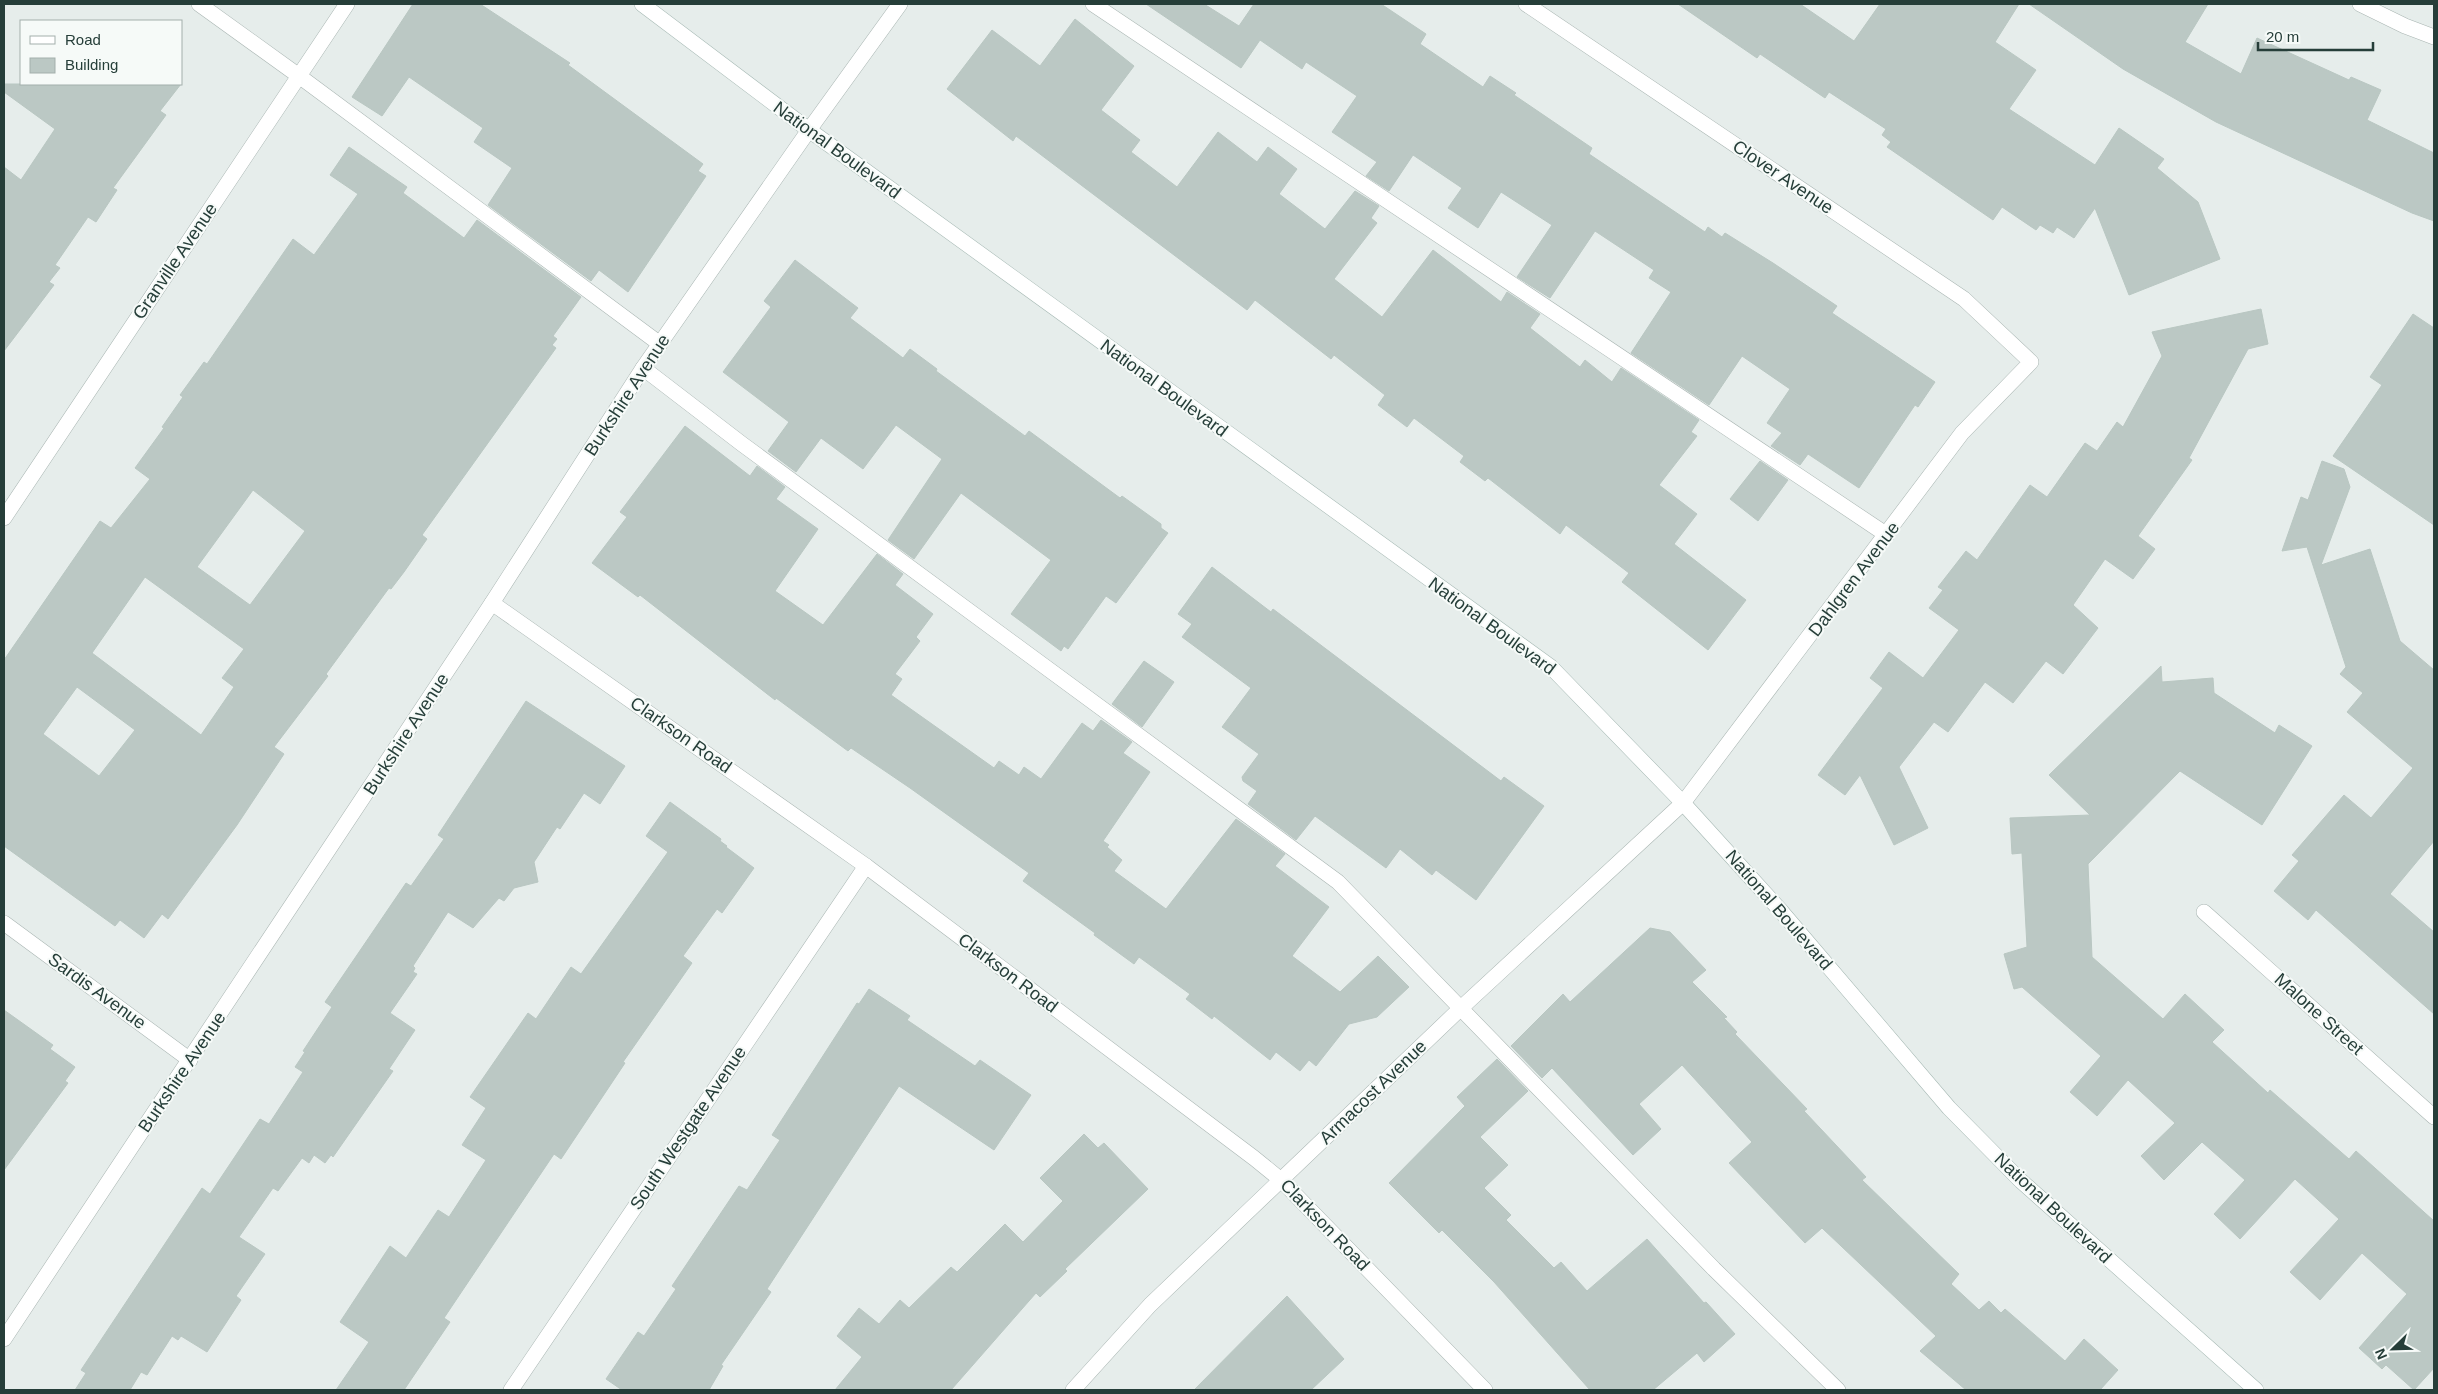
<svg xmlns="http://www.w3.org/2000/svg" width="2438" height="1394" font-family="Arial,sans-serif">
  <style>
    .building { fill: #bbc8c4; stroke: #b9c7c2; fill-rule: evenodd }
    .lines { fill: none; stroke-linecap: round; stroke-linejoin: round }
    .service-casing { stroke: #a9b5b2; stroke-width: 16 }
    .minor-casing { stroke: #a9b5b2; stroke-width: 16 }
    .secondary-casing { stroke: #a5b8b3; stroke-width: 16 }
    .service { stroke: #fff; stroke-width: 15 }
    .minor { stroke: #fff; stroke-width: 15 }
    .secondary { stroke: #fff; stroke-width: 15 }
    .labels { text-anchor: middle; stroke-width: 4; stroke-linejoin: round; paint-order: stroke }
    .street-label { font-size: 18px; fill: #263e39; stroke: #f6faf8 }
  </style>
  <rect width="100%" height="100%" fill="#e6edeb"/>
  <g class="building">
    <path d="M413 4H480L570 63 568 65 703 164 698 171 706 176 628 292 599 270 591 281 488 205 512 168 474 142 483 128 409 77 382 116 352 97Z"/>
    <path d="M1146 4H1204L1239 26 1254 4H1381L1426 34 1420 44 1483 87 1490 76 1516 93 1514 95 1592 148 1589 154 1705 232 1708 227 1722 237 1725 233 1773 263 1837 306 1832 313 1935 382 1918 407 1915 405 1859 488 1808 454 1800 465 1771 446 1782 433 1767 423 1790 389 1742 356 1709 405 1631 353 1671 292 1649 278 1654 270 1595 231 1550 298 1517 277 1552 225 1501 192 1478 228 1448 208 1462 188 1413 155 1389 191 1366 176 1377 162 1332 132 1357 96 1306 62 1302 69 1260 40 1241 68Z"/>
    <path d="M1678 4H1800L1854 41 1880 4H2019L1995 42 2036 70 2009 109 2095 165 2119 128 2164 159 2157 168 2198 202 2220 259 2129 295 2095 208 2074 238 2057 227 2053 233 2040 225 2036 230 2002 207 1993 220 1887 147 1891 142 1882 135 1886 129 1829 92 1825 98 1760 54 1757 58Z"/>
    <path d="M2029 4H2208L2185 42 2241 74 2257 38 2349 80 2351 77 2381 90 2367 120 2434 153V221L2412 213 2216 122 2123 69Z"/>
    <path d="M1075 19 1134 66 1101 110 1140 140 1131 152 1177 187 1218 132 1257 162 1268 147 1297 169 1279 194 1325 229 1355 191 1379 206 1371 218 1377 223 1334 279 1382 317 1433 250 1501 302 1507 292 1540 314 1530 328 1580 367 1585 360 1612 382 1621 368 1699 420 1691 432 1697 436 1659 485 1697 514 1674 544 1746 600 1708 650 1622 582 1629 573 1566 525 1560 534 1488 478 1485 481 1460 462 1464 456 1414 418 1407 427 1378 405 1385 395 1334 355 1331 359 1255 300 1247 310 1016 136 1013 141 947 89 992 30 1040 66Z"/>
    <path d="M4 84H181L160 111 166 115 113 188 117 190 96 222 88 217 55 265 60 268 49 282 54 285 4 351V167L21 180 55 129 4 92Z"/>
    <path d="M349 147 407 187 403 193 464 238 477 220 581 297 553 336 557 339 552 345 556 348 422 535 427 539 404 572 391 589 389 588 326 674 328 676 274 747 284 754 237 825 168 919 162 914 144 938 120 920 115 926 4 846V660L100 521 111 528 150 479 135 468 164 428 162 427 183 397 180 395 204 362 207 364 293 239 314 255 358 194 330 175ZM253 490 305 531 250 605 197 567ZM145 577 244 649 222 678 234 687 201 735 92 653ZM77 687 135 730 99 776 43 734Z"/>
    <path d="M795 260 858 308 850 318 903 358 910 349 937 369 936 371 1025 436 1029 431 1120 498 1122 496 1161 524V528L1168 533 1116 603 1106 596 1068 649 1064 646 1061 651 1011 614 1051 560 961 493 914 559 888 540 942 459 896 425 863 469 821 438 796 472 768 451 789 422 723 372 771 307 764 301Z"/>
    <path d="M2261 309 2268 344 2248 349 2189 458 2192 460 2138 536 2155 549 2133 579 2105 559 2073 605 2098 628 2063 674 2046 661 2013 703 1985 682 1948 732 1934 722 1899 767 1928 828 1894 845 1860 775 1845 795 1818 775 1883 688 1870 678 1889 652 1923 678 1959 630 1929 608 1943 590 1938 587 1966 551 1977 560 2030 485 2047 497 2085 443 2097 451 2117 422 2123 427 2162 356 2152 332Z"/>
    <path d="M2413 314 2434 328V525L2333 456 2382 385 2370 377Z"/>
    <path d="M685 426 750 476 757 466 785 487 776 499 818 529 775 591 823 625 877 554 903 574 895 585 933 614 916 637 920 641 895 674 902 679 891 695 994 768 999 761 1019 775 1024 767 1041 779 1082 723 1093 731 1101 720 1132 742 1123 753 1150 772 1103 841 1109 845 1107 847 1122 860 1114 871 1166 909 1236 819 1285 854 1275 866 1329 907 1292 956 1340 992 1378 956 1409 987 1377 1017 1349 1024 1316 1066 1309 1060 1300 1071 1276 1052 1270 1060 1214 1016 1212 1019 1186 999 1190 994 1139 957 1134 964 1094 935 1095 933 1023 881 1029 873 910 788 851 748 848 751 776 698 775 700 640 595 638 597 592 563 627 517 620 512Z"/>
    <path d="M1760 461 1788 480 1758 521 1730 499Z"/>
    <path d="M2322 461 2344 469 2350 487 2321 565 2370 549 2400 641 2434 670V841L2390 894 2434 932V1014L2316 910 2308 920 2274 891 2299 861 2292 855 2344 795 2371 818 2413 768 2347 712 2363 693 2340 674 2346 667 2307 547 2282 551 2301 497 2308 500Z"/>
    <path d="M1212 567 1271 612 1273 609 1501 781 1504 777 1544 806 1476 900 1436 870 1432 875 1400 849 1386 868 1315 816 1296 840 1248 804 1257 791 1243 781 1242 777 1259 754 1222 727 1251 688 1182 637 1192 624 1178 614Z"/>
    <path d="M1144 661 1174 682 1142 727 1112 704Z"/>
    <path d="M2161 666 2162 682 2213 678 2214 693 2275 733 2279 725 2312 746 2262 825 2180 771 2088 864 2092 957 2163 1019 2185 994 2224 1030 2212 1042 2268 1093 2270 1090 2349 1159 2356 1151 2434 1221V1368L2414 1390 2386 1365 2382 1369 2359 1348 2407 1294 2362 1253 2320 1300 2290 1272 2339 1219 2295 1179 2240 1239 2214 1214 2245 1180 2202 1142 2164 1180 2141 1156 2175 1123 2128 1080 2097 1116 2070 1092 2101 1056 2022 987 2014 989 2004 954 2027 947 2022 853 2012 854 2010 818 2090 815 2049 775Z"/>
    <path d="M526 701 625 766 600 804 584 793 560 829 557 827 534 862 538 882 514 888 504 901 499 898 473 928 448 912 413 966 415 968 413 972 417 974 390 1013 415 1030 389 1069 393 1071 333 1157 331 1155 325 1163 314 1155 309 1163 302 1158 278 1191 273 1188 239 1237 265 1254 236 1296 241 1300 207 1352 181 1336 178 1340 172 1336 147 1375 141 1372 130 1390H75L86 1373 81 1370 202 1188 210 1194 260 1119 269 1124 303 1072 295 1067 305 1052 303 1051 332 1007 325 1002 406 883 411 886 444 839 438 835Z"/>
    <path d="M670 802 721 839 720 841 727 846 726 847 754 868 722 913 717 909 683 956 692 963 623 1062 625 1063 561 1159 554 1154 444 1318 450 1322 404 1390H336L369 1342 340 1322 390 1246 406 1258 438 1210 449 1217 486 1160 462 1145 486 1108 470 1097 528 1013 536 1019 571 967 581 974 668 852 646 836Z"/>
    <path d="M1650 928 1670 932 1706 970 1692 982 1727 1017 1724 1018 1737 1032 1735 1034 1807 1109 1804 1111 1866 1177 1862 1180 1959 1274 1951 1284 1979 1310 1989 1301 2001 1313 2005 1309 2065 1361 2084 1339 2118 1370 2100 1390H1966L1920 1351 1936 1336 1822 1228 1805 1243 1729 1163 1752 1142 1682 1065 1639 1104 1661 1129 1633 1155 1552 1068 1542 1078 1511 1046 1563 994 1570 1002Z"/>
    <path d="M869 989 910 1016 907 1020 975 1066 980 1060 1031 1095 994 1150 899 1086 767 1289 771 1292 721 1365 723 1366 709 1390H622L606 1379 638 1332 644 1336 676 1289 672 1286 739 1186 747 1190 780 1140 772 1135 857 1003 859 1004Z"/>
    <path d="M4 1010 53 1045 50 1049 75 1067 65 1081 68 1083 4 1170Z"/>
    <path d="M1497 1059 1528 1091 1480 1137 1508 1165 1484 1188 1511 1215 1506 1220 1554 1268 1561 1262 1587 1291 1647 1239 1704 1303 1706 1302 1735 1334 1704 1362 1697 1353 1653 1390H1590L1494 1282 1442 1230 1439 1233 1389 1183 1465 1106 1457 1097Z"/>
    <path d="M1084 1134 1098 1148 1104 1143 1148 1189 1065 1269 1067 1271 1040 1297 1036 1293 951 1390H835L862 1357 837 1336 859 1308 879 1324 900 1300 909 1308 951 1267 957 1272 1005 1224 1023 1242 1063 1201 1040 1178Z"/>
    <path d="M1287 1296 1344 1359 1311 1390H1194Z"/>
  </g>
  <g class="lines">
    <g class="service-casing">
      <g id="service">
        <path d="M199 4 299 76 660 344"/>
        <path d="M1093 4 1887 535"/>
        <path d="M643 368 742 444 1338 882 1714 1269 1838 1390"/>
      </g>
    </g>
    <g class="minor-casing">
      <g id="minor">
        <path d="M2360 4 2405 26 2434 37"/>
        <path d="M4 518 347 4"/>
        <path d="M492 603 866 866 1254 1158 1281 1180 1485 1390"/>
        <path d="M2204 912 2434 1117"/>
        <path d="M4 923 190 1060"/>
        <path d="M4 1339 492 603 643 368 809 130 900 4"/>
        <path d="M511 1390 866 866"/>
        <path d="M1073 1390 1150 1305 1461 1008 1683 803 1962 433 2031 362 1964 299 1526 4"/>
      </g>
    </g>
    <g class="secondary-casing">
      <path id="secondary" d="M642 4 809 130 1551 667 1683 803 1781 911 1949 1108 2021 1181 2256 1390"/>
    </g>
    <use href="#service" class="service"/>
    <use href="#minor" class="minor"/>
    <use href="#secondary" class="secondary"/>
  </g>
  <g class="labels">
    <g class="street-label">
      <text transform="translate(837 150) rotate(36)" y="6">National Boulevard</text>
      <text transform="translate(1783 177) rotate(34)" y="6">Clover Avenue</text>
      <text transform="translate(175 261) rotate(-56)" y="6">Granville Avenue</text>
      <text transform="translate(1164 388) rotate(36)" y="6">National Boulevard</text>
      <text transform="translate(627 395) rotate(-57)" y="6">Burkshire Avenue</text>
      <text transform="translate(1854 579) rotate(-53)" y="6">Dahlgren Avenue</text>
      <text transform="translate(1492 626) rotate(36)" y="6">National Boulevard</text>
      <text transform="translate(406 734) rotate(-57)" y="6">Burkshire Avenue</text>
      <text transform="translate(681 735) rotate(35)" y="6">Clarkson Road</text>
      <text transform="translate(1779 910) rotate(49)" y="6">National Boulevard</text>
      <text transform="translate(1008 973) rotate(37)" y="6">Clarkson Road</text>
      <text transform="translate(97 991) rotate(36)" y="6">Sardis Avenue</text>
      <text transform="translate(2319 1014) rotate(42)" y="6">Malone Street</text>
      <text transform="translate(182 1072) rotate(-56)" y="6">Burkshire Avenue</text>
      <text transform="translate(1373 1092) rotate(-44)" y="6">Armacost Avenue</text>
      <text transform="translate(688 1128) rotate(-56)" y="6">South Westgate Avenue</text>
      <text transform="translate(2053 1208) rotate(43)" y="6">National Boulevard</text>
      <text transform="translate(1325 1225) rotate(46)" y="6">Clarkson Road</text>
    </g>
  </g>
  <rect width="2438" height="1394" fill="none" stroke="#263e39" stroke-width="10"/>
  <rect x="20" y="20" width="162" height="65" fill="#f6faf8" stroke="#a3afac"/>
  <rect x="30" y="36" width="25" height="8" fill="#ffffff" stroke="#a3afac"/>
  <text x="65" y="45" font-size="15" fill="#263e39">Road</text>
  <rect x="30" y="58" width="25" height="15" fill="#bbc8c4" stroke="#a3afac"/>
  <text x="65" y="70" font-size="15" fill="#263e39">Building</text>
  <g transform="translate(2393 1349) rotate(247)" stroke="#f6faf8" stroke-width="4" paint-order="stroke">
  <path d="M0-4L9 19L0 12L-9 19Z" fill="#263e39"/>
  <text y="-8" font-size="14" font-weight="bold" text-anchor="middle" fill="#263e39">N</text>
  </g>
  <path d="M2258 42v8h115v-8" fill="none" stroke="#263e39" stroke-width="2.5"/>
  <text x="2266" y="42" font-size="15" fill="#263e39" stroke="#f6faf8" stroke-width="4" paint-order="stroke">20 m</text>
</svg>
